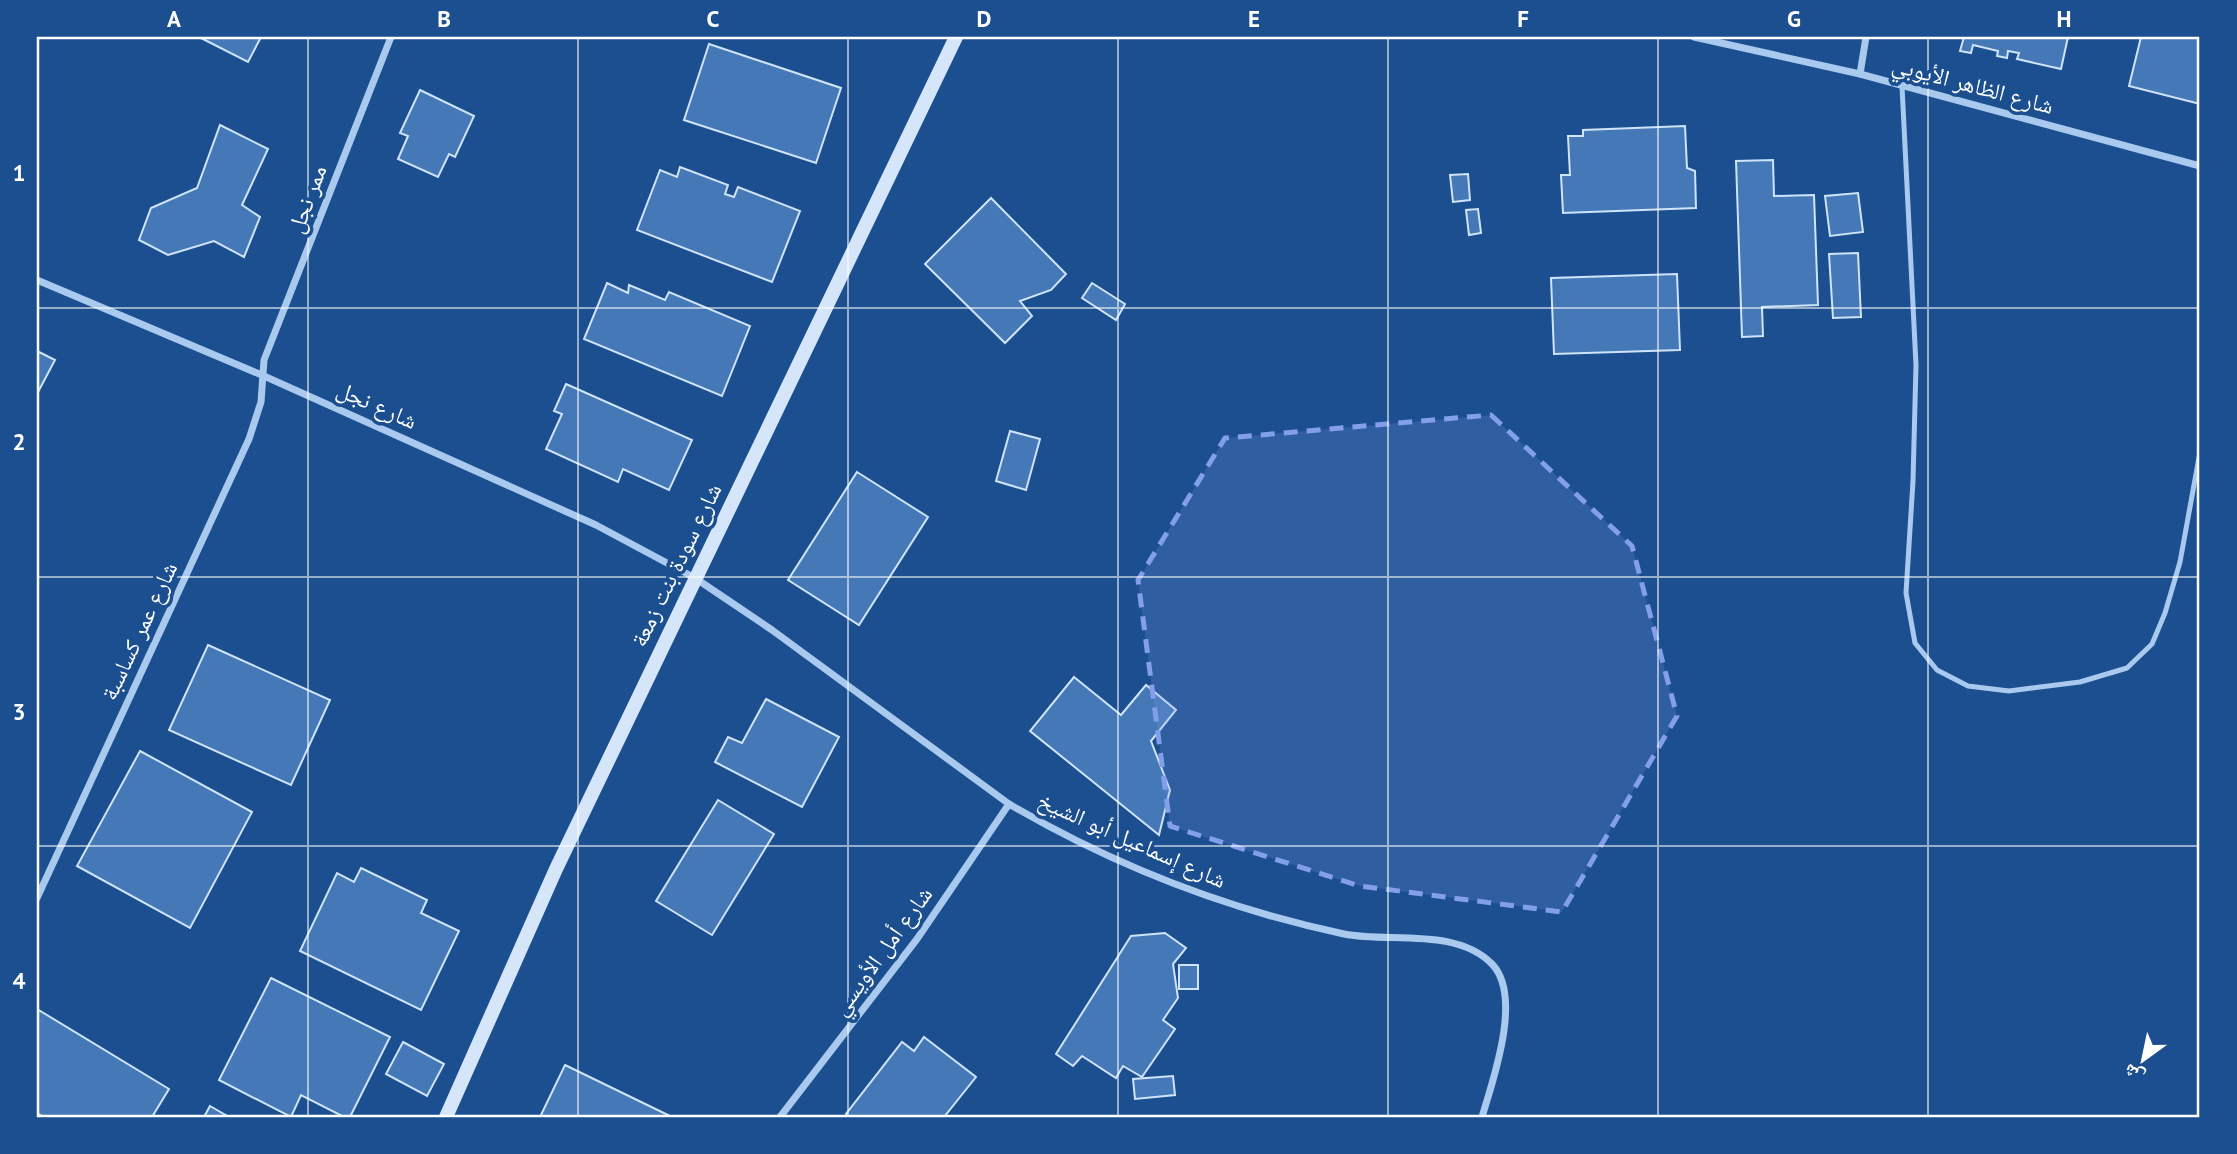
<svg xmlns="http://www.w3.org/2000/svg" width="2237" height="1154" font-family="'PT Sans','Noto Naskh Arabic',sans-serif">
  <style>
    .building { fill: #4478b7; stroke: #cfe3fa; stroke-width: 2 }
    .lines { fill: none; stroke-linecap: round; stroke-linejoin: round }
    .lane { stroke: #a9c9ee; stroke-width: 5 }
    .street { stroke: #a9c9ee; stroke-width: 7 }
    .secondary { stroke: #d6e6fa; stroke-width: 14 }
    .marked { fill: #839eea; fill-opacity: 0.2; stroke: #839eea; stroke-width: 5; stroke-dasharray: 14 9; stroke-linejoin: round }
    .grid { fill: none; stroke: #fff; stroke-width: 2; stroke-opacity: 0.55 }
    .labels { text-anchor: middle; stroke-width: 7; stroke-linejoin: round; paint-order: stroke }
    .street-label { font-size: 23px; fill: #fff; stroke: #1b4f8f }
    .neatline { fill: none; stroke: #fff; stroke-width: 2.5 }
    .grid-label { font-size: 23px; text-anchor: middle; font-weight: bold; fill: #fff }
  </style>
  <rect width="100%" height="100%" fill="#1b4f8f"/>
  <g class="building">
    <path d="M199 37H261L248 62Z"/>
    <path d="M1964 37H2068L2061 69 2017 59 2019 53 2008 51 2007 58 1997 56 1998 51 1973 45 1971 53 1960 51Z"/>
    <path d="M2141 37H2200V104L2129 86Z"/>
    <path d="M709 44 841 88 816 163 684 120Z"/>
    <path d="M420 90 474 116 455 157 449 154 438 177 398 159 408 136 400 133Z"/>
    <path d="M220 125 268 149 242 205 260 217 244 257 214 241 168 255 139 240 151 208 197 188Z"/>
    <path d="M1685 126 1687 168 1695 171 1696 208 1563 213 1561 175H1570L1568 136H1583V130Z"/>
    <path d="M1773 160 1774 196 1814 195 1818 305 1762 307 1763 336 1742 337 1736 161Z"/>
    <path d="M680 167 728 185 725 194 734 197 738 187 800 211 772 282 637 230 660 170 677 177Z"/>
    <path d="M1468 174 1470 200 1453 202 1450 175Z"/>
    <path d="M1858 193 1863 232 1830 236 1825 196Z"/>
    <path d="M991 198 1066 274 1051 290 1020 301 1032 316 1005 343 925 264Z"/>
    <path d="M1478 209 1481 233 1469 235 1466 210Z"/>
    <path d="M1858 253 1861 317 1833 318 1829 254Z"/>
    <path d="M1677 274 1680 350 1554 354 1551 278Z"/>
    <path d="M607 283 628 293 629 285 665 300 669 292 750 326 722 396 584 339Z"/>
    <path d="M1092 283 1125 304 1116 320 1082 298Z"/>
    <path d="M37 351 55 360 37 394Z"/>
    <path d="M566 384 692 440 669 490 623 469 618 482 546 449 562 414 554 411Z"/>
    <path d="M1010 431 1040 439 1026 490 996 481Z"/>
    <path d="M857 472 928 517 859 625 788 580Z"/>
    <path d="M208 645 330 700 291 785 169 730Z"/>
    <path d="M1074 677 1121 715 1146 685 1176 710 1151 741 1170 790 1159 835 1030 731Z"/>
    <path d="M766 699 839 737 802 807 715 762 728 737 742 743Z"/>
    <path d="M140 751 252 812 190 928 77 866Z"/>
    <path d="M718 800 774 834 712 935 656 901Z"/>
    <path d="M361 868 427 900 421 913 459 931 421 1010 300 951 337 873 354 882Z"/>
    <path d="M1165 933 1186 948 1173 964 1178 998 1163 1020 1175 1029 1142 1077 1123 1066 1116 1078 1082 1056 1073 1066 1056 1054 1131 936Z"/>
    <rect x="1179" y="965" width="19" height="24"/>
    <path d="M271 978 390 1037 350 1117H344L301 1095 291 1117 219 1080Z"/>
    <path d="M37 1009 169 1089 152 1117H44L37 1113Z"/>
    <path d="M924 1037 976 1077 944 1117H849L846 1114 902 1042 914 1051Z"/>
    <path d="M403 1042 444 1064 427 1096 386 1074Z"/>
    <path d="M565 1065 672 1117H540Z"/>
    <path d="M1173 1076 1175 1095 1135 1099 1133 1079Z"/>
    <path d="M210 1106 229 1117H204Z"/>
  </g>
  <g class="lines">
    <path class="lane" d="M1902 86 1916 365 1913 481 1906 593 1915 643 1937 670 1968 686 2009 691 2080 682 2127 668 2152 644 2165 613 2180 562 2200 452"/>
    <g class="street">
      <path d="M1694 37 1860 74 2200 166"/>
      <path d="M1860 74 1866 37"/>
      <path d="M37 280 264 376 596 525 695 578 772 630 1009 804C1113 865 1226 909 1344 934 1389 943 1456 927 1492 964 1523 996 1493 1080 1482 1117"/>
      <path d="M37 898 249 439 261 402 264 360 391 37"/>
      <path d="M780 1117 917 939 1009 804"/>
    </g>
    <path class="secondary" d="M446 1117 556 869 956 37"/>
  </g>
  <path class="marked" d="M1491 415 1632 546 1677 716 1562 912 1360 886 1170 826 1138 580 1225 438Z"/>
  <path class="grid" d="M308 37V1117M578 37V1117M848 37V1117M1118 37V1117M1388 37V1117M1658 37V1117M1928 37V1117M37 308H2200M37 577H2200M37 846H2200"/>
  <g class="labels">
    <g class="street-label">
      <text transform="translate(1973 85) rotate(15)" y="8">شارع الظاهر الأيوبي</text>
      <text transform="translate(307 199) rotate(-69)" y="8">ممر نجل</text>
      <text transform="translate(377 405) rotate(24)" y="8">شارع نجل</text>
      <text transform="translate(676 565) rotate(-64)" y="8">شارع سودة بنت زمعة</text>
      <text transform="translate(139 631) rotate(-65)" y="8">شارع عمر كساسبة</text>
      <text transform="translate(1132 840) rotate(24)" y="8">شارع إسماعيل أبو الشيخ</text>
      <text transform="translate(882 951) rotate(-54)" y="8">شارع أمل الأويسي</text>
    </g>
  </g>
  <rect width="2237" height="1154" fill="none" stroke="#1b4f8f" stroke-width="77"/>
  <g transform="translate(2143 1060) rotate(213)" stroke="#1b4f8f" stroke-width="5" paint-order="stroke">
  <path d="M0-5L12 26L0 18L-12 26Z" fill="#ffffff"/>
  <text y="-10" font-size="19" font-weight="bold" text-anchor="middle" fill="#ffffff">ش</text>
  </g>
  <rect x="38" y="38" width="2160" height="1078" class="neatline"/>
  <g class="grid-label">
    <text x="174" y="27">A</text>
    <text x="444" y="27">B</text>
    <text x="713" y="27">C</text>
    <text x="984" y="27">D</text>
    <text x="1254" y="27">E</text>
    <text x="1523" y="27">F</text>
    <text x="1794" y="27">G</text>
    <text x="2064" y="27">H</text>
    <text x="19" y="181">1</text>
    <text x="19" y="450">2</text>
    <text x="19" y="720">3</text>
    <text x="19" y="989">4</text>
  </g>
</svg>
